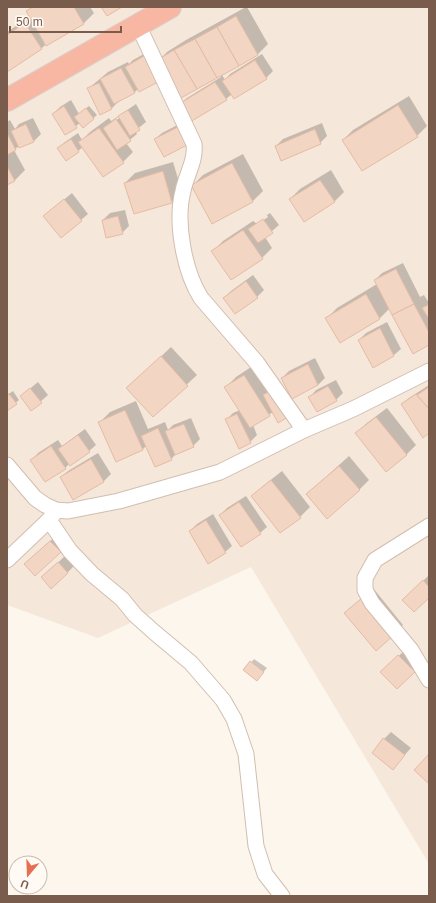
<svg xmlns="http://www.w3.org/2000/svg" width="436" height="903" font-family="Arial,sans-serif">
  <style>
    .residential { fill: #f5e8da }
    .shadow { fill: #0003; fill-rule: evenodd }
    .building { fill: #f3d5c3; stroke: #e6bba3 }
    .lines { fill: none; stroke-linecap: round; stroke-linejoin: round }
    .street-casing { stroke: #d1beb0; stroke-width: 17 }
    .highway-casing { stroke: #dad1cd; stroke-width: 24 }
    .street { stroke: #fff; stroke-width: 15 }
    .highway { stroke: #f7b7a3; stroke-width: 22 }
  </style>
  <rect width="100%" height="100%" fill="#fdf6ec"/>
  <path class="residential" d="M7 7H429V864L251 567 98 638 7 605Z"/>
  <g class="shadow">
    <path d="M32 7H90L94 13 84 23 46 44 42 48 7 71V32L31 16 28 11Z"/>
    <path d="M246 7H247L268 44 258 54 222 75 225 80 230 74 262 54 273 71 266 78 234 98 232 94 226 99 180 104 187 98 221 77V75L160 59 167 52 186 40Z"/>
    <path d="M151 50 138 89 134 93 118 102 111 109 89 88 108 72 128 62 129 64 133 60Z"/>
    <path d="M409 96 427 126 417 136 343 140 353 130Z"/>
    <path d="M71 100 79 114 89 106 97 115 83 127 80 123 65 134 53 114 60 107Z"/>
    <path d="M136 104 146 122 135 131 137 134 126 143 133 152 123 162 83 147 78 151 58 148 65 142 78 133 82 140 90 132 109 118 111 121ZM120 116 121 117 112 123V121Z"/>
    <path d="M33 118 41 134 34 141 20 147 19 146 14 150 25 170 15 180 7 184V122L10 120 15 129 19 124Z"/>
    <path d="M187 120 195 136 155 139 162 133Z"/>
    <path d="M322 123 327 136 320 143 276 146 283 139Z"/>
    <path d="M243 154 263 191 253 201 213 222 193 185 203 175Z"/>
    <path d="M173 162 182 192 172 202 125 183 135 173Z"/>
    <path d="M331 170 344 192 334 202 290 199 300 189Z"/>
    <path d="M72 193 88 214 61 237 44 216Z"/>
    <path d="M125 210 129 226 122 233 103 220 110 213Z"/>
    <path d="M270 213 279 225 265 237 272 248 262 258 213 251 223 241 253 221 256 223V225L268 217 267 215 256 222Z"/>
    <path d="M403 263 420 297 424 295 429 303V344L390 308 380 318 341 341 327 318 337 308 377 284 375 280 382 273Z"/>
    <path d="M253 275 264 290 257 297 224 298 231 291Z"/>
    <path d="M387 322 401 349 394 355 373 366 359 340 366 333Z"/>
    <path d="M171 347 197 375 153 416 138 378Z"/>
    <path d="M315 358 325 378 318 385 292 397 282 378 289 371Z"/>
    <path d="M254 365 288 417 273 412 253 425 257 435 250 442 226 420 233 413 240 410 226 387 236 377Z"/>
    <path d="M336 380 343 393 336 400 310 397 316 390Z"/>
    <path d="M38 382 48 395 31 410 21 396Z"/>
    <path d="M429 385V432L402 404 409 398Z"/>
    <path d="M13 391 19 400 7 410V395Z"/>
    <path d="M136 401 148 429 165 422 168 430 173 425 191 418 200 439 193 446 178 452 171 459 146 446 143 449 100 422 110 412Z"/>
    <path d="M387 408 416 445 406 455 356 433 367 423Z"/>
    <path d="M85 429 96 445 89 451 70 463 65 468 32 460 38 453 58 440 62 446Z"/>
    <path d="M98 453 111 474 104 481 74 498 61 477 68 471Z"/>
    <path d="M349 456 369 480 359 490 307 494Z"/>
    <path d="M282 471 310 507 300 517 253 496 263 486Z"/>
    <path d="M246 496 267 527 260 533 220 515 227 508Z"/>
    <path d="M213 514 232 546 225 552 190 531 197 524Z"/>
    <path d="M57 535 67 545 60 552 32 557Z"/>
    <path d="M65 556 74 566 67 573 49 571Z"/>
    <path d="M429 575V596L404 600Z"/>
    <path d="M373 588 403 625 393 635 345 613Z"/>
    <path d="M406 649 421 664 397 687 382 672Z"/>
    <path d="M254 659 267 668 260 676 245 670Z"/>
    <path d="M391 732 411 748 393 768 384 739Z"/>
  </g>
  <g class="building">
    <path d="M33 7H74L84 24 46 46 26 11Z"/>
    <path d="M101 7H122L107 16Z"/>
    <path d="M236 16 258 55 239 66 217 27Z"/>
    <path d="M25 23 42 49 7 72V35Z"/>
    <path d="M217 27 239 66 217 78 195 39Z"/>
    <path d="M195 39 217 78 197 89 174 50Z"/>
    <path d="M174 50 197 89 181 98 159 59Z"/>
    <path d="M144 56 158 82 139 92 125 67Z"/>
    <path d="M255 60 267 79 234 99 222 81Z"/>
    <path d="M121 68 135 93 114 104 100 79Z"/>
    <path d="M215 82 227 100 190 122 179 104Z"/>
    <path d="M99 83 112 109 100 115 87 88Z"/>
    <path d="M398 105 418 137 362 171 342 140Z"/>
    <path d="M64 106 77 128 65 135 52 114Z"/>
    <path d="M86 108 94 119 83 128 74 117Z"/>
    <path d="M128 110 140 130 130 136 118 116Z"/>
    <path d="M116 119 131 141 117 150 103 128Z"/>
    <path d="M26 124 34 142 19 148 11 131Z"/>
    <path d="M180 126 189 144 164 157 154 139Z"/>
    <path d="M99 128 124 163 103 177 78 142Z"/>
    <path d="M315 129 321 144 281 161 275 146Z"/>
    <path d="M7 133 16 150 7 155Z"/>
    <path d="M71 139 79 152 66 161 57 148Z"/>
    <path d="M232 163 253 202 212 224 191 185Z"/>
    <path d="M7 166 15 181 7 185Z"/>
    <path d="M163 171 172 203 134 214 124 183Z"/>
    <path d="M320 180 335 202 304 222 289 199Z"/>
    <path d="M64 199 82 221 61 238 43 216Z"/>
    <path d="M118 216 123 234 106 238 102 220Z"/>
    <path d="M263 219 273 233 258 243 248 229Z"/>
    <path d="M243 230 263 259 231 280 211 251Z"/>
    <path d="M396 269 414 304 392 315 374 280Z"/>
    <path d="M246 281 258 298 235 314 223 298Z"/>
    <path d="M366 294 380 319 340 343 325 318Z"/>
    <path d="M414 304 429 332V345L413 354 392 315Z"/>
    <path d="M429 304V319L422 308Z"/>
    <path d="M380 328 394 356 373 368 358 340Z"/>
    <path d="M161 356 188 386 153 417 126 388Z"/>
    <path d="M308 364 318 385 292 399 281 378Z"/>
    <path d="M244 375 270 416 250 428 224 387Z"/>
    <path d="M328 386 337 401 317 412 308 397Z"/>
    <path d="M429 387V409L417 395Z"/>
    <path d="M30 388 42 403 31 411 20 396Z"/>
    <path d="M273 389 288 417 278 423 263 395Z"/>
    <path d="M9 394 17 404 7 411V395Z"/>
    <path d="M416 394 429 409V433L423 438 401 404Z"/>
    <path d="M125 410 143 450 116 462 98 422Z"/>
    <path d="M237 414 251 443 239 449 225 419Z"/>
    <path d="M376 417 407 455 386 472 355 433Z"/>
    <path d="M184 424 194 447 175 455 165 431Z"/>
    <path d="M158 428 172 460 155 467 141 436Z"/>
    <path d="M78 435 90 452 70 466 58 449Z"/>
    <path d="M51 446 66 469 45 482 30 460Z"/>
    <path d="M91 459 104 482 73 500 60 477Z"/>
    <path d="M339 466 360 490 327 519 306 494Z"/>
    <path d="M271 480 301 518 280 533 251 496Z"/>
    <path d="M239 502 261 534 241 547 219 515Z"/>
    <path d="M206 520 226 553 208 564 189 531Z"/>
    <path d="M50 541 61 552 35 576 24 564Z"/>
    <path d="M58 562 68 573 51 589 41 577Z"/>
    <path d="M423 580 429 587V598L414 612 402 600Z"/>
    <path d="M362 598 394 635 376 651 344 613Z"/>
    <path d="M398 655 415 672 397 689 380 672Z"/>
    <path d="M250 661 264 672 257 681 243 670Z"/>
    <path d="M383 738 405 755 393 770 372 753Z"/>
    <path d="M429 754V784L414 770Z"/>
  </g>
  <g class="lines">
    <g class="street-casing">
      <g id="street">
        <path d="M138 25 194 144C196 161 186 175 183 191 175 222 184 271 201 298L257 363 304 430"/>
        <path d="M7 465 35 498 45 505 56 510 68 511 119 501 220 472 304 430 353 409 429 371"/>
        <path d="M49 520 70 551 92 574 122 599 135 615 154 632 191 663 223 700 234 719 246 754 256 846 265 874 282 896"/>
        <path d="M429 526 375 560 365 578V590L372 603 411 650 429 680"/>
        <path d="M7 560 49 520 55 512"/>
      </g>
    </g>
    <g class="highway-casing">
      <path id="highway" d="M7 100 170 7"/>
    </g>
    <use href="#street" class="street"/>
    <use href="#highway" class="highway"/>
  </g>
  <rect width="436" height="903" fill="none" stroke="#7a5c4d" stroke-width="16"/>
  <g transform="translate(28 875) rotate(199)"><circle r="19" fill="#fffaf3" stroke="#cabbb1"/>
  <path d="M0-3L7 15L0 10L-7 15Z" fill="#e76f51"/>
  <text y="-6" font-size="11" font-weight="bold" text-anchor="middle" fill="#7a5c4d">U</text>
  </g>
  <path d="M10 26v6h111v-6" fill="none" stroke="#7a5c4d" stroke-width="2"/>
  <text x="16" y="26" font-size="12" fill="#7a5c4d" stroke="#fffaf3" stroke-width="3" paint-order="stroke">50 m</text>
</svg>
